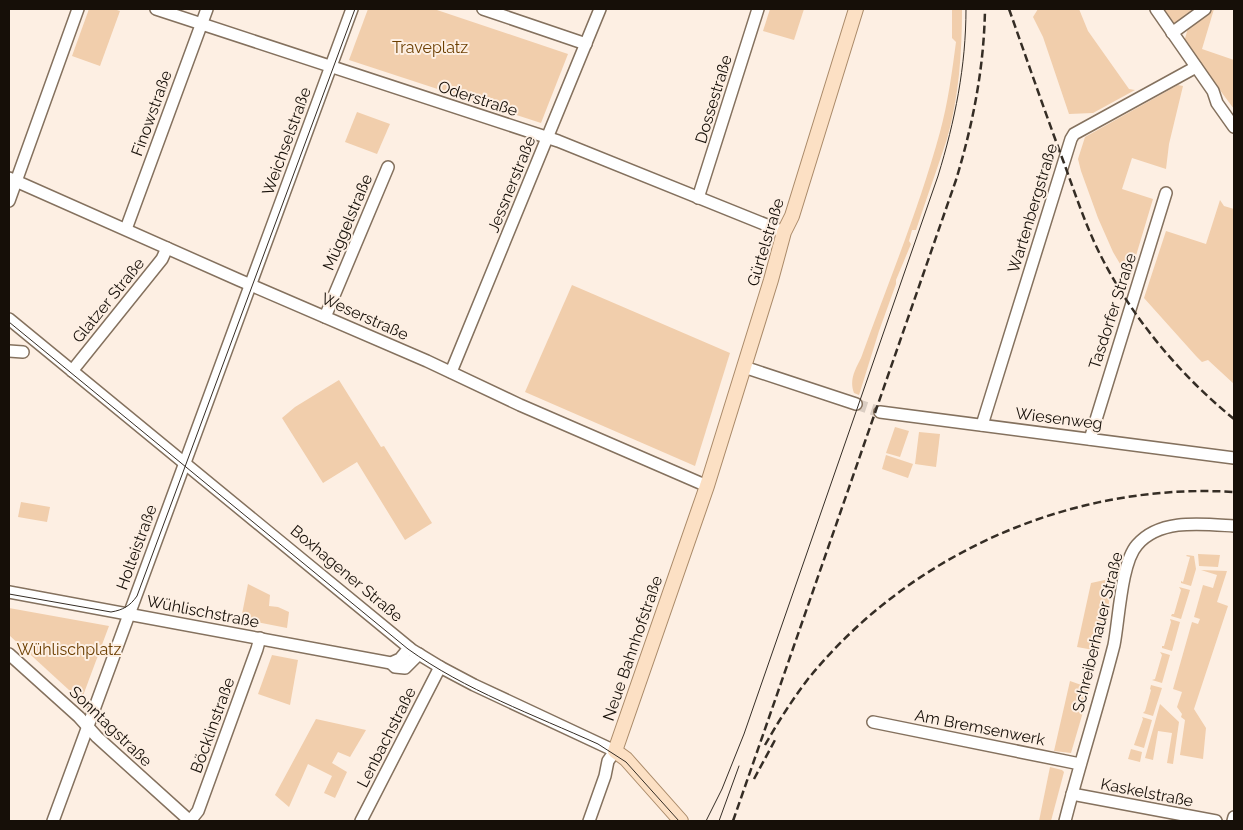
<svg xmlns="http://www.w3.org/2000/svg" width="1243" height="830" font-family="Raleway,sans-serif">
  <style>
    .green { fill: #f1ceac }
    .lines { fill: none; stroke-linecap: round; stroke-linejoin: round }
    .minor-tunnel { stroke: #dacdc2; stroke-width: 11; stroke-dasharray: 11 5.5; stroke-linecap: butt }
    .minor-casing { stroke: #84715e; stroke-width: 14 }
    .major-casing { stroke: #aa8a69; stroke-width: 16 }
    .minor { stroke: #fff; stroke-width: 11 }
    .major { stroke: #fce0c4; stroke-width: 14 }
    .tram { stroke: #352d25; stroke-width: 1 }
    .rail { stroke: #352d25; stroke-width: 2.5; stroke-dasharray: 8 4; stroke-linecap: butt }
    .labels { text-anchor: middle; stroke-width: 4; stroke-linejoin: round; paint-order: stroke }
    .park-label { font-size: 16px; fill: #6c3f02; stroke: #fdefe3 }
    .street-label { font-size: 16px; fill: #160f08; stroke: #fdefe3 }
  </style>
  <rect width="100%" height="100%" fill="#fdefe3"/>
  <g class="green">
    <path d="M89 9H114L120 11 100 66 72 56Z"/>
    <path d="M368 9H434L568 54 541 123 349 60Z"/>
    <path d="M770 9H804L794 40 763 31Z"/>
    <path d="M952 9H962C962 52 959 97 947 139 937 169 926 200 916 230H912L909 241 911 244 896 280V284L879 331 859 395 854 393C849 380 855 370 861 358 888 283 919 209 940 132 948 103 952 72 956 42L952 38Z"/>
    <path d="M1038 9H1079L1088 31 1129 89 1135 90 1093 113 1069 114 1043 37 1033 17Z"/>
    <path d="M1160 9H1200L1173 26Z"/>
    <path d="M1214 9 1202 49 1234 60V109L1184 42 1188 28Z"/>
    <path d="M1178 85 1183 86 1169 144 1166 169 1132 158 1122 189 1153 199 1129 279 1113 252 1098 218 1081 171 1078 159 1085 137Z"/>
    <path d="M357 112 390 124 377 154 345 142Z"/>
    <path d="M1220 200 1224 206 1234 209V384L1208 360 1202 362 1196 356 1144 298 1166 231 1206 244Z"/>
    <path d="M572 285 730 353 695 466 525 392Z"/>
    <path d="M339 380 381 447 384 446 432 523 405 540 357 462 323 483 282 418 295 407Z"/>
    <path d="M895 427 909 431 900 457 886 453Z"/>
    <path d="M919 432 940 434 936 467 915 464Z"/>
    <path d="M886 455 913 464 908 478 882 469Z"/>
    <path d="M21 502 50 507 47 522 18 517Z"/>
    <path d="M1198 554 1220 555 1218 567 1199 566Z"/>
    <path d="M1187 555 1194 556 1196 569 1191 586 1181 583V581L1183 582 1190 557 1186 556Z"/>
    <path d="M1201 570 1227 571 1217 602 1228 606 1194 709 1206 728 1203 759 1180 755 1185 720 1181 717 1182 714 1177 707 1182 692 1173 689 1192 622 1198 624 1200 619 1194 617 1203 585 1213 588 1217 575Z"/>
    <path d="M1114 578 1099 651 1077 647 1091 583Z"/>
    <path d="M248 584 270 595 269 606 278 607 289 612 287 628 241 619Z"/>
    <path d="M1179 587 1190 590 1181 619 1171 616 1172 614H1174L1181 590Z"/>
    <path d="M9 608 109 626 81 701 9 635Z"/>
    <path d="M1170 619 1180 622 1172 651 1162 648V646H1164L1171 622Z"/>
    <path d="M1160 652 1170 655 1162 683 1152 680 1155 679 1162 655Z"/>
    <path d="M272 655 298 660 290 705 258 694Z"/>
    <path d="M1070 681 1090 688 1071 753 1054 751Z"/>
    <path d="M1151 685 1162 688 1153 716 1143 713 1145 711 1151 690 1150 689Z"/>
    <path d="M1160 704 1179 722 1173 764 1167 763 1172 733 1158 731 1153 760 1145 758Z"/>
    <path d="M1142 717 1152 720 1144 748 1134 745 1143 719Z"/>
    <path d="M316 719 366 730 350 757 338 752 332 763 347 772 335 798 324 793 332 776 308 764 289 807 275 795Z"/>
    <path d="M1131 749 1142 752 1140 762 1128 759Z"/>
    <path d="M1050 767 1062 770 1064 772 1051 821H1039Z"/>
  </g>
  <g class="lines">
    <path class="minor-tunnel" d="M856 404 880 412"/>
    <g class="minor-casing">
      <g id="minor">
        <path d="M156 9 558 141 784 232"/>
        <path d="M483 9 586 44"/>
        <path d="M1156 9 1213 91 1217 103 1234 127"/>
        <path d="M1172 33 1205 9"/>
        <path d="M9 178 239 280 427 361 520 405 707 486"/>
        <path d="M698 198 758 9"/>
        <path d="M9 201 78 9"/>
        <path d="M126 229 207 9"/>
        <path d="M325 317 388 167"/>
        <path d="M9 319 412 650 440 667 474 685 615 751 608 761 605 776 589 821"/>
        <path d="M9 351 23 352"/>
        <path d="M744 367 856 404"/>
        <path d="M72 371 162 259 167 248"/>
        <path d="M451 372 600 9"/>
        <path d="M880 412 1234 458"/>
        <path d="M982 425 1071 139 1074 134 1196 67"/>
        <path d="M1090 439 1166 193"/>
        <path d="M9 592 391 663 400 659 409 648"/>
        <path d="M9 654 79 717 97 737 190 821"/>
        <path d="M391 663 395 667 405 668 419 654"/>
        <path d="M873 722 1080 764"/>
        <path d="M1072 794 1216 821"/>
        <path d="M53 821 352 9"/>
        <path d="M190 821 198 811 257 649 260 638"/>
        <path d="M361 821 440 667"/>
        <path d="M1065 821C1080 762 1099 704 1114 645 1119 620 1121 563 1137 545 1160 518 1203 524 1234 526"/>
        <path d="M1233 821 1234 817"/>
      </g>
    </g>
    <g class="major-casing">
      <path id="major" d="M681 821 626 759 615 751 707 486 771 280 784 232 792 216 856 9"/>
    </g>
    <use href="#minor" class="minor"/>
    <use href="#major" class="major"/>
    <g class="tram">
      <path d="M9 322 408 649C465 690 534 715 598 744L626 762 679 821"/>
      <path d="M9 594 111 612C123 610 130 606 137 596L355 9"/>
      <path d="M706 821 722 789 744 734 938 176C955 121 966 66 966 9"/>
      <path d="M719 821 739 766"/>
    </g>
    <g class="rail">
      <path d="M1009 9C1027 60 1045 112 1064 163 1076 196 1087 230 1104 262 1135 321 1182 377 1234 419"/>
      <path d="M765 745C778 722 792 700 808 679 910 553 1073 482 1234 492"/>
      <path d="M754 779 775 740"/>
      <path d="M733 821 956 180C973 124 984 68 985 9"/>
    </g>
  </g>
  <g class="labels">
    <g class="park-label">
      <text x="430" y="53">Traveplatz</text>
      <text x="69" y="655">Wühlischplatz</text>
    </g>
    <g class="street-label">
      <text transform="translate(478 98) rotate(18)" y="6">Oderstraße</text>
      <text transform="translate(713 99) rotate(-73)" y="6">Dossestraße</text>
      <text transform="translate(151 113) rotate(-70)" y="6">Finowstraße</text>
      <text transform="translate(286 141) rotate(-70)" y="6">Weichselstraße</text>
      <text transform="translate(511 184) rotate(-68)" y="6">Jessnerstraße</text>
      <text transform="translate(1032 208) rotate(-73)" y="6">Wartenbergstraße</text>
      <text transform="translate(347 222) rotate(-67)" y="6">Müggelstraße</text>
      <text transform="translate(765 242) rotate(-73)" y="6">Gürtelstraße</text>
      <text transform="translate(108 300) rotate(-51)" y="6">Glatzer Straße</text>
      <text transform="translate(1112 311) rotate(-72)" y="6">Tasdorfer Straße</text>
      <text transform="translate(365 316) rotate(24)" y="6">Weserstraße</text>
      <text transform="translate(1059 418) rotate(7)" y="6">Wiesenweg</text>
      <text transform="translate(136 547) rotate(-70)" y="6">Holteistraße</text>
      <text transform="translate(347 573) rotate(40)" y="6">Boxhagener Straße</text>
      <text transform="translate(203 611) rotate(11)" y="6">Wühlischstraße</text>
      <text transform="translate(1097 632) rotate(-76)" y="6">Schreiberhauer Straße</text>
      <text transform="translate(632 648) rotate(-71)" y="6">Neue Bahnhofstraße</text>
      <text transform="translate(212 725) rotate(-70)" y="6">Böcklinstraße</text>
      <text transform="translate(111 726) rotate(44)" y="6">Sonntagstraße</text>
      <text transform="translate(980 727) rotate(11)" y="6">Am Bremsenwerk</text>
      <text transform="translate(386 737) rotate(-63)" y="6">Lenbachstraße</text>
      <text transform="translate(1147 792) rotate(11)" y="6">Kaskelstraße</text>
    </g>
  </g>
  <rect width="1243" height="830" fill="none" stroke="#160f08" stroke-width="20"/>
</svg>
